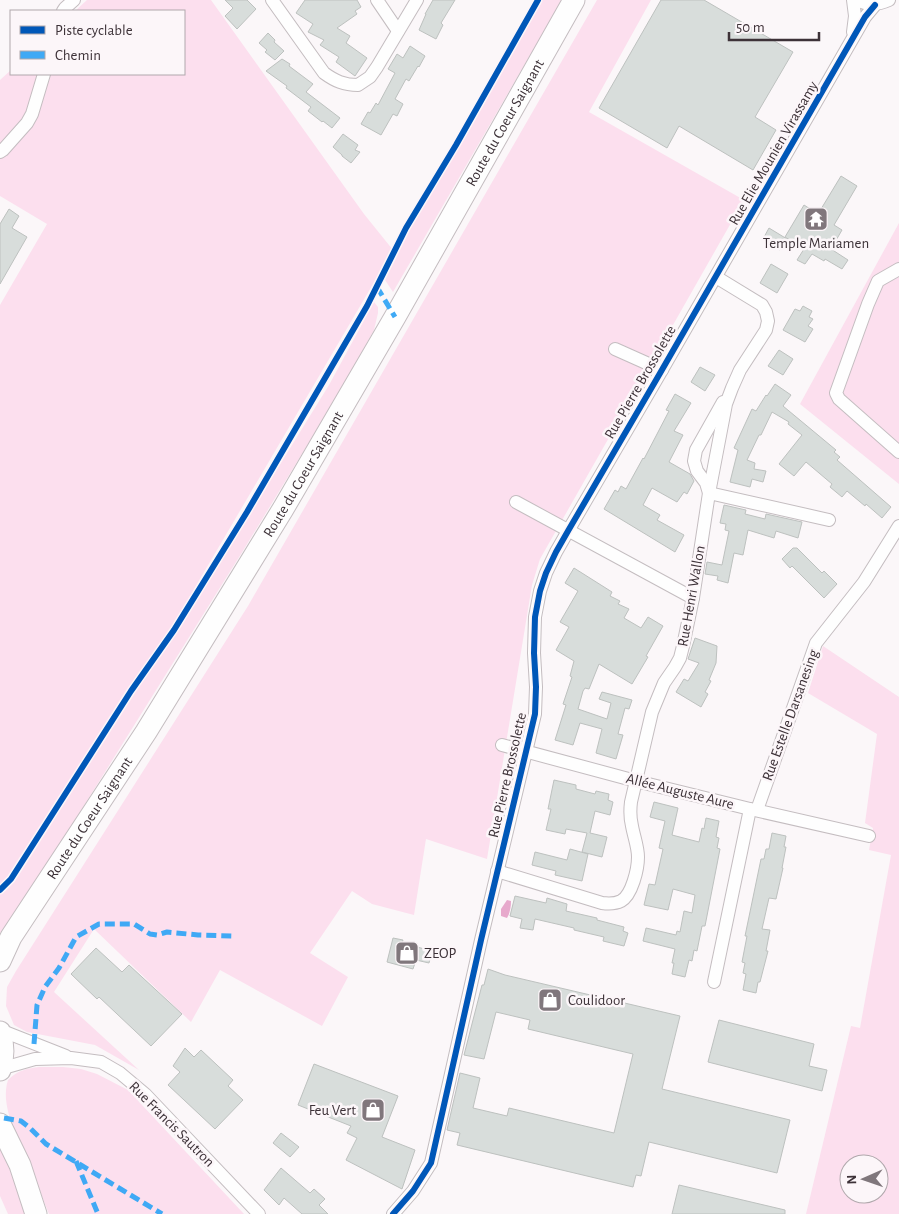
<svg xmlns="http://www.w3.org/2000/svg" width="899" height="1214" font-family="'Alegreya Sans',sans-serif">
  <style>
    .green { fill: #fcdfee; fill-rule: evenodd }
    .water { fill: #e7a9cc }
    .building { fill: #d8dddb; stroke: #bdc1bf }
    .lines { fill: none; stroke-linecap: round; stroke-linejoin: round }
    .minor-casing { stroke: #c4bdc0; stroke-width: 14 }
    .primary-casing { stroke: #c4bdc0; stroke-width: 23 }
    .minor { stroke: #fefefe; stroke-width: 12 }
    .primary { stroke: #fefefe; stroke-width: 21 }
    .quiet { stroke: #3fa9f5; stroke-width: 5; stroke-dasharray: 10 5; stroke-linecap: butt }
    .cycleway-casing { stroke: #fcf6f9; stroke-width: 9 }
    .cycleway { stroke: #0057b8; stroke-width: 6 }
    .labels { text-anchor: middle; stroke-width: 5; stroke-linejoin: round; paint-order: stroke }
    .street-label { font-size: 15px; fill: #3d3238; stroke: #fcf6f9 }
    .poi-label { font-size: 15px; fill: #3d3238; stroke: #fcf6f9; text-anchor: start }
  </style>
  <rect width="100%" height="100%" fill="#fbf7f9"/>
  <g class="green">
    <path d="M87 0H211L364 214 393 250 129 700 179 628 329 385 374 302 378 307V313L374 330 339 393 241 554 22 905 0 933V305L47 224 0 196V80L11 70V74H184V11H75Z"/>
    <path d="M541 0H562L393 292 385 280 412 225Z"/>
    <path d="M597 0H651L589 112 744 200 540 559 532 585 487 859 426 839 414 915 372 904 352 891 310 953 348 977 322 1026 220 970 191 1022 94 929 54 992 139 1070 95 1045 27 1032 14 1025 6 1006 7 987 16 971 248 606Z"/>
    <path d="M899 223V484L800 404Z"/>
    <path d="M823 646 899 697V1214H806L851 1026 860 1028 891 855 869 850 873 828 865 823 877 734 808 693ZM849 1164H879V1194H849Z"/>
    <path d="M39 1067H63L81 1069 97 1074 128 1090 244 1214H49C41 1195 35 1175 26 1157 16 1135 0 1104 8 1080 12 1076 17 1072 24 1070 28 1068 34 1068 39 1067Z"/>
    <path d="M0 1136 27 1214H8L0 1196Z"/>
  </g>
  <path class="water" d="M507 900 511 901C511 907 510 913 507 918L501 916V909Z"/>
  <g class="building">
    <path d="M225 0H247L256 9 237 29 225 16 233 8Z"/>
    <path d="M305 0H357L361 7 355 11 357 14 337 28 350 36 346 43 367 58 355 76 336 62 339 57 320 45 324 40 308 32 313 24 296 13Z"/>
    <path d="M433 0H455L441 23 443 25 436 39 419 30 426 14H425Z"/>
    <path d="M661 0H704L793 52 755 117 776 130 753 170 679 126 667 148 599 108Z"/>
    <path d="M268 33 275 40 274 42 284 51 275 60 265 52 267 50 259 43Z"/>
    <path d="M410 46 425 56 419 67 418 66 409 81 406 79 395 99 403 104 397 116 393 114 381 135 361 124 368 112 370 113 376 103 378 105 395 73 388 69 397 54 403 58Z"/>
    <path d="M282 59 290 64 289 66 313 84 306 92 340 118 332 128 323 121 322 122 308 111 311 107 286 88 287 86 266 71Z"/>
    <path d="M343 134 358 145 355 150 360 152 351 163 342 156V155L333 147Z"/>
    <path d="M841 176 857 186 834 225 842 230 831 249 848 260 842 269 825 259 824 261 812 254 805 264 797 260 804 249 785 237 804 205 818 214Z"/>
    <path d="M9 209 19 216 12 228 27 237 0 284V224Z"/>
    <path d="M769 228 787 239 780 250 763 239Z"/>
    <path d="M771 264 788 274 777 293 760 283Z"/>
    <path d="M803 306 812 311 809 317 813 319 808 326 813 329 805 342 783 330 795 309 800 311Z"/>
    <path d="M779 350 793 359 783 375 768 366Z"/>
    <path d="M700 367 715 375 705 391 691 382Z"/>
    <path d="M775 384 791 395 783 406 836 450 834 452 840 457 837 460 891 507 882 518 866 504 865 506 847 491 842 497 830 487 832 484 806 462 794 476 779 464 802 435 788 424 789 422 772 412 761 435H759L747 460 755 463 754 469 766 471 763 482 752 479 750 487 730 482 738 450 734 448 752 409 756 411 766 395 767 396Z"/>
    <path d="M675 394 691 403 674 431 683 435 669 462 690 474 694 481 687 494 684 492 677 502 652 488 643 505 660 515 657 520 684 535 675 552 604 509 615 490 618 492 621 486 626 489 643 458 644 459 669 411 666 410Z"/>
    <path d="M724 505 746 510 745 514 765 519 766 514 802 522 798 538 776 531 774 538 748 530 743 555 734 553 728 583 717 580 718 576 705 574 707 562 722 565 729 531 725 530 726 524 720 523Z"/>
    <path d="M793 548H797L822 573 824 571 837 584 824 598 792 566 790 568 782 559Z"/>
    <path d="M574 568 612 592 610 596 620 601 618 604 629 609 624 618 641 628 648 617 663 626 646 656 648 657 632 684 599 664 589 689 585 688 583 691 578 709 607 719 611 703 599 699 602 692 632 700 629 709 625 708 618 734 623 735 616 759 596 753 602 729 580 723 573 745 555 740 566 705 563 704 572 677 570 676 574 661 556 650 569 627 560 622 578 591 565 583Z"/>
    <path d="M695 638 717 646 716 663 709 680 711 681 705 692 708 694 701 707 676 692 684 679 688 681 699 663 688 659Z"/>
    <path d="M554 780 576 785V789L595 794 596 791 609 794 608 800 613 802 610 815 595 811 590 833 607 837 602 857 582 852 587 833 566 829 565 834 546 830 551 809H548Z"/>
    <path d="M654 802 678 808 672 835 699 842 702 828 704 829 706 818 719 821 716 837 719 838 717 848 720 849 705 926H702L697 951 694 950 692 961 689 960 685 977 672 974 674 963H672L675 949 643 941 646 928 676 935 677 931 680 932 684 911 692 913 695 895 673 889 668 910 644 905 649 884 655 885 663 849 659 848 665 821 650 817Z"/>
    <path d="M772 833 786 836 784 847H786L782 868H783L776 899 769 898 762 929 770 930 766 951H768L760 982H758L756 993 743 990 746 974 743 973 745 963 742 962 747 936H745L761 859H764L766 849H769Z"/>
    <path d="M570 849 588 854 582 881 555 875 556 871 532 865 535 852 567 860Z"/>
    <path d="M515 896 546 903 547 898 567 904 566 911 597 918V920L624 927 623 931 628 933 624 946 603 941 604 937 574 930V928L535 919 533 930 520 928 522 919 510 916Z"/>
    <path d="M393 938 403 940 402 943 432 951 429 963 416 960 413 969 387 962Z"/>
    <path d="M96 948 122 972 129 965 182 1014 151 1046 99 997 97 999 71 974Z"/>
    <path d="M488 969 505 975 680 1016 662 1089 790 1120 777 1173 649 1142 641 1176 636 1175 633 1187 457 1145 460 1133 447 1130 460 1073 480 1078 473 1108 507 1116 509 1108 614 1133 633 1054 528 1029 530 1020 496 1012 484 1059 464 1055 482 985H484Z"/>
    <path d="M719 1020 814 1044 809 1066 827 1070 822 1091 708 1062Z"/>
    <path d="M185 1048 194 1057 201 1050 233 1080 228 1086 243 1100 215 1129 168 1085 180 1072 173 1066Z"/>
    <path d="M314 1064 398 1096 382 1137 415 1150 402 1189 346 1160 357 1138 347 1133 351 1126 298 1105Z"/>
    <path d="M281 1133 299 1147 290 1157 273 1143Z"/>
    <path d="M281 1168 310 1193 314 1189 325 1199 319 1205 328 1214H302L284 1198 279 1205 264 1190Z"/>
    <path d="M679 1185 785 1210V1214H672Z"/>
  </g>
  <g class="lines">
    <g class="minor-casing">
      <g id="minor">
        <path d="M272 0 324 73C335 81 344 85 358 85L370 77 377 67 417 0"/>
        <path d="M377 0 398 31"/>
        <path d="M853 0 855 16 853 32"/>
        <path d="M857 0C868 6 878 5 889 0"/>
        <path d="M63 11 65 8 74 0"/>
        <path d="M0 152 3 150 27 123 32 114 44 74"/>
        <path d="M899 269 878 281 868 304 836 393 839 399 899 452"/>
        <path d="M615 349 662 370"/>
        <path d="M723 402 696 450 694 461 697 471 706 483 709 493 829 520"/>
        <path d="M516 502 693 598"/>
        <path d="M502 745 636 781 750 809 869 836"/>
        <path d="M757 810 816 643 864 582 899 526"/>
        <path d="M497 871 602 903C609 904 615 904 621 901 632 895 638 869 638 857 638 847 634 837 632 826 630 818 630 810 631 802L652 712 664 683 675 667 680 658 683 646 693 598 709 493 726 404 732 388 740 370 766 330 768 321 766 312 762 305 716 277"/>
        <path d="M714 982 750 809"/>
        <path d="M0 1030 66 1056"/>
        <path d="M0 1069 35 1059 71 1058 101 1062 120 1073 145 1094 259 1214"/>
        <path d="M393 1214 413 1191 431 1163 481 940 535 714 536 687 534 653 535 617 540 591 546 573 556 552 568 531 659 375 865 17 875 5"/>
      </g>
    </g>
    <g class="primary-casing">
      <g id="primary">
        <path id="s1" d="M0 961 11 937 146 732 283 509 395 317 574 0"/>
        <path d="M0 1032C4 1045 4 1057 0 1070"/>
        <path d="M0 1124 20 1165 36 1214"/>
      </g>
    </g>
    <use href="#minor" class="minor"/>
    <use href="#primary" class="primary"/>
    <g class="quiet">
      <path d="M377 287 395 317"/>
      <path d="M34 1044 37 1005 45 987 59 968 76 937 99 924H134L150 934 157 935 167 932 198 935 232 936"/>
      <path d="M4 1118 21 1121 30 1128 46 1144 162 1214"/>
      <path d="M76 1161 98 1214"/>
    </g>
    <g class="cycleway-casing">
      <g id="cycleway">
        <path d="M0 890 11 879 131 691 174 630 247 512 367 306 406 228 456 145 538 0"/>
        <path d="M393 1214 413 1191 431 1163 481 940 535 714 536 687 534 653 535 617 540 591 546 573 556 552 568 531 659 375 865 17 875 5"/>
      </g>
    </g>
    <use href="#cycleway" class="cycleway"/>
  </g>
  <defs>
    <g id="temple-square" transform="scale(1.25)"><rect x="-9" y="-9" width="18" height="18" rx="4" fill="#80777c" stroke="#fcf6f9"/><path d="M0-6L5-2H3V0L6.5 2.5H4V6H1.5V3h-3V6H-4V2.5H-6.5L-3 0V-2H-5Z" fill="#fff"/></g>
    <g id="shop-square" transform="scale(1.25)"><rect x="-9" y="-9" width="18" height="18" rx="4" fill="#80777c" stroke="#fcf6f9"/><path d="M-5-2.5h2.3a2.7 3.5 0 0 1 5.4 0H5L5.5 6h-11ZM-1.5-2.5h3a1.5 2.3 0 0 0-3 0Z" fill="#fff"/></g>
  </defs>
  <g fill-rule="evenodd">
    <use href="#temple-square" x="816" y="219"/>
    <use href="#shop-square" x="407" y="953"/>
    <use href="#shop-square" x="550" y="1000"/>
    <use href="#shop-square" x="373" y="1110"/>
  </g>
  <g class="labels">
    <g class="street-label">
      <text dy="5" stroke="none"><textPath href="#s1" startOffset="979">Route du Coeur Saignant</textPath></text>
      <text transform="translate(773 153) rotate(-60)" y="5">Rue Elie Mounien Virassamy</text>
      <text transform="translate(640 382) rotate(-60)" y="5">Rue Pierre Brossolette</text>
      <text dy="5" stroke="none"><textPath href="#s1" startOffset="574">Route du Coeur Saignant</textPath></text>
      <text transform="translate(691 596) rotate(-80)" y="5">Rue Henri Wallon</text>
      <text transform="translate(790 715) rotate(-70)" y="5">Rue Estelle Darsanesing</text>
      <text transform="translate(507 775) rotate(-77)" y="5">Rue Pierre Brossolette</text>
      <text transform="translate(680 791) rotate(14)" y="5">Allée Auguste Aure</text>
      <text dy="5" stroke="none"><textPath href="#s1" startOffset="169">Route du Coeur Saignant</textPath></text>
      <text transform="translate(172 1124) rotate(45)" y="5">Rue Francis Sautron</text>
    </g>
    <g class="poi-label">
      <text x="816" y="248" text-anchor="middle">Temple Mariamen</text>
      <text x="424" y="958">ZEOP</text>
      <text x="568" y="1005">Coulidoor</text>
      <text x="356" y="1115" text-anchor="end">Feu Vert</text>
    </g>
  </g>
  <rect x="10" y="10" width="175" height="65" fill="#fcf6f9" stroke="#b0a8ac"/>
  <rect x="20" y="26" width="25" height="8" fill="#0057b8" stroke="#b0a8ac"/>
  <text x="55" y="35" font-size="15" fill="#3d3238">Piste cyclable</text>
  <rect x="20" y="51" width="25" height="8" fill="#3fa9f5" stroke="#b0a8ac"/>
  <text x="55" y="60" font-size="15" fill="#3d3238">Chemin</text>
  <g transform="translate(864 1179) rotate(268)"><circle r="24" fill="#fcf6f9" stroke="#b0a8ac"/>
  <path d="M0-4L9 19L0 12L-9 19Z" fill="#80777c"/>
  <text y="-8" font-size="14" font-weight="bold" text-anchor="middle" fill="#3d3238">N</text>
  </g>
  <path d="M729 32v8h90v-8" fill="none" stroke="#3d3238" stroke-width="2.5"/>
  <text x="736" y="32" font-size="15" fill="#3d3238" stroke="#fcf6f9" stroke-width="4" paint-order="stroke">50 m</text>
</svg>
